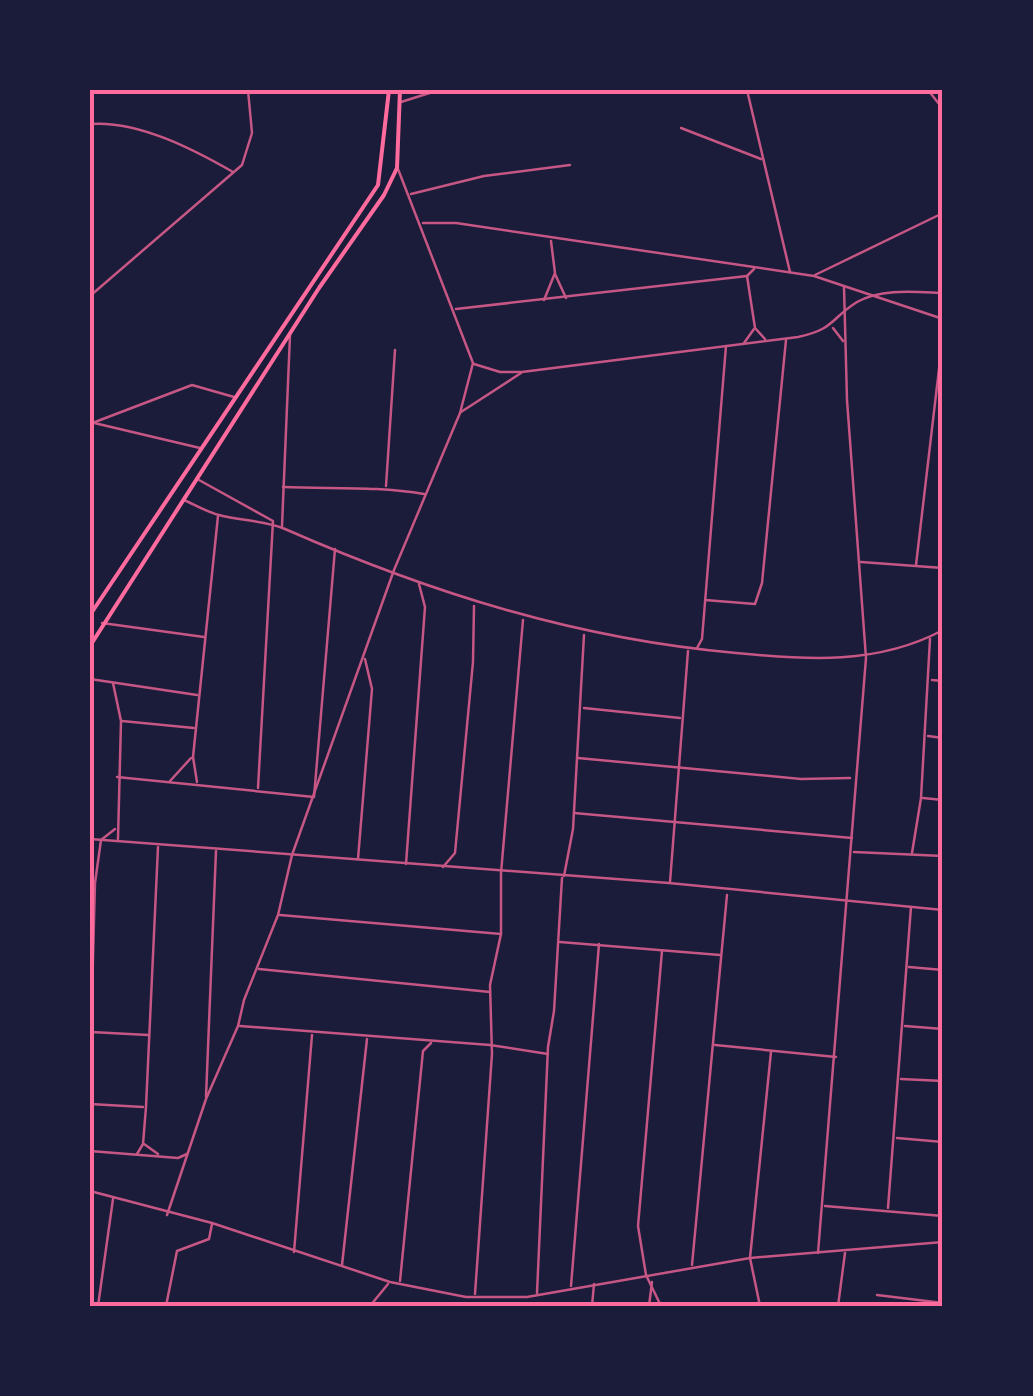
<svg xmlns="http://www.w3.org/2000/svg" width="1033" height="1396" font-family="'Work Sans',sans-serif">
  <style>
    .lines { fill: none; stroke-linecap: round; stroke-linejoin: round }
    .minor { stroke: #c65784; stroke-width: 2.5 }
    .primary { stroke: #ff6b9d; stroke-width: 4 }
    .neatline { fill: none; stroke: #ff6b9d; stroke-width: 4 }
  </style>
  <rect width="100%" height="100%" fill="#1b1b3a"/>
  <g class="lines">
    <g class="minor">
      <path d="M747 90 790 272"/>
      <path d="M928 90 943 109"/>
      <path d="M401 102 439 90"/>
      <path d="M90 124C137 120 193 149 233 172"/>
      <path d="M681 128 761 159"/>
      <path d="M411 194 484 176 570 165"/>
      <path d="M423 223H456L814 276 943 319"/>
      <path d="M754 269 747 276 755 328 765 339"/>
      <path d="M555 274 566 298"/>
      <path d="M815 275 943 213"/>
      <path d="M90 296 242 165 252 133 248 90"/>
      <path d="M544 300 555 273 551 241"/>
      <path d="M456 309 747 276"/>
      <path d="M833 328 843 341"/>
      <path d="M744 343 754 329"/>
      <path d="M474 364 500 372H522L798 337C835 329 830 319 857 302 882 288 916 292 943 293"/>
      <path d="M461 412 521 373"/>
      <path d="M90 422 200 448"/>
      <path d="M95 422 192 385 234 397"/>
      <path d="M199 480 273 521 258 788"/>
      <path d="M386 486 395 350"/>
      <path d="M283 487C331 489 378 486 424 494"/>
      <path d="M184 500C195 505 207 512 219 515 240 521 265 520 285 529 431 593 577 639 736 653 807 660 878 665 943 630"/>
      <path d="M282 526 290 335"/>
      <path d="M861 562 943 568"/>
      <path d="M916 565 943 335"/>
      <path d="M705 600 755 604 762 583 786 340"/>
      <path d="M102 623 204 637"/>
      <path d="M697 648 702 639 726 346"/>
      <path d="M90 679 197 695"/>
      <path d="M932 680 943 681"/>
      <path d="M113 683 121 721 118 839"/>
      <path d="M584 708 680 718"/>
      <path d="M122 721 194 728"/>
      <path d="M928 736 943 738"/>
      <path d="M578 758 801 779 850 778"/>
      <path d="M117 777 314 797 335 549"/>
      <path d="M170 781 191 758"/>
      <path d="M197 782 193 757 218 516"/>
      <path d="M923 798 943 800"/>
      <path d="M574 813 852 838"/>
      <path d="M90 839 669 883 943 910"/>
      <path d="M854 852 943 856"/>
      <path d="M912 853 921 798 930 639"/>
      <path d="M358 859 372 689 365 659"/>
      <path d="M406 864 425 607 419 584"/>
      <path d="M443 867 455 853 473 662 474 606"/>
      <path d="M564 876 573 829 584 635"/>
      <path d="M670 882 688 651"/>
      <path d="M280 915 501 934"/>
      <path d="M560 942 720 955"/>
      <path d="M909 967 943 970"/>
      <path d="M259 969 490 992"/>
      <path d="M240 1026 490 1045 548 1054"/>
      <path d="M905 1026 943 1029"/>
      <path d="M91 1032 95 883 101 840 115 829"/>
      <path d="M91 1032 148 1035"/>
      <path d="M715 1045 836 1057"/>
      <path d="M901 1079 943 1081"/>
      <path d="M206 1097 216 851"/>
      <path d="M90 1104 143 1107"/>
      <path d="M897 1138 943 1142"/>
      <path d="M144 1144 158 1154"/>
      <path d="M90 1151 178 1158 187 1154"/>
      <path d="M137 1154 143 1144 146 1107 158 847"/>
      <path d="M90 1191 212 1223 390 1282 466 1297H527L750 1258 943 1242"/>
      <path d="M825 1206 943 1216"/>
      <path d="M888 1208 911 907"/>
      <path d="M167 1215 206 1099 238 1026 244 1000 278 915 292 855 394 570 460 413 473 363 398 169"/>
      <path d="M294 1252 312 1035"/>
      <path d="M818 1253 866 658 847 400 844 287"/>
      <path d="M342 1265 367 1039"/>
      <path d="M692 1265 727 895"/>
      <path d="M400 1281 423 1051 431 1043"/>
      <path d="M571 1286 599 944"/>
      <path d="M537 1293 548 1047 554 1011 562 878"/>
      <path d="M475 1294 492 1054 490 985 501 934V873L523 620"/>
      <path d="M877 1295 943 1303"/>
      <path d="M98 1306 113 1199"/>
      <path d="M166 1306 177 1251 209 1239 212 1224"/>
      <path d="M370 1306 388 1284"/>
      <path d="M592 1306 594 1284"/>
      <path d="M649 1306 652 1282"/>
      <path d="M661 1306 646 1275 638 1226 662 951"/>
      <path d="M760 1306 750 1258 771 1052"/>
      <path d="M838 1306 845 1253"/>
    </g>
    <g class="primary">
      <path d="M90 615 378 185 389 90"/>
      <path d="M90 646 319 288 384 195 397 168 400 90"/>
    </g>
  </g>
  <rect width="1033" height="1396" fill="none" stroke="#1b1b3a" stroke-width="185"/>
  <rect x="92" y="92" width="848" height="1212" class="neatline"/>
</svg>
